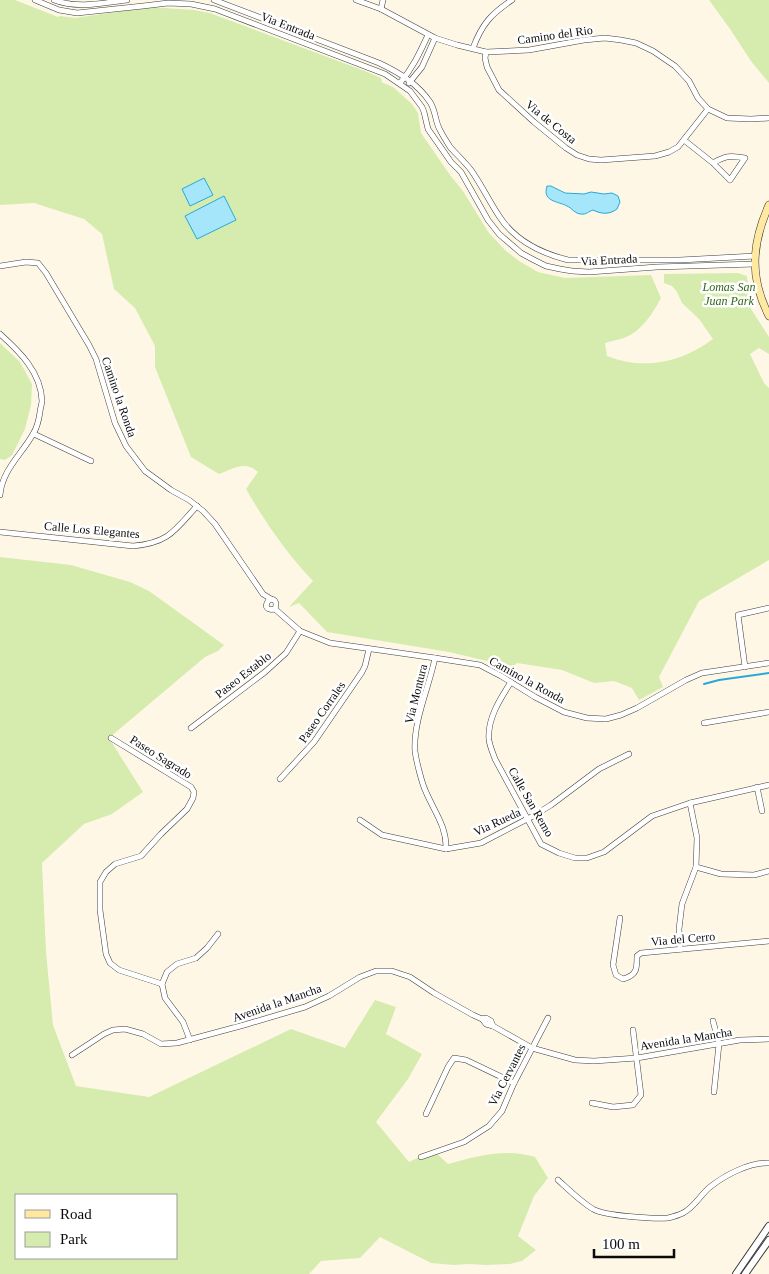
<svg xmlns="http://www.w3.org/2000/svg" width="769" height="1274" font-family="'Times New Roman',serif">
  <style>
    .green { fill: #d6ecae; fill-rule: evenodd }
    .water { fill: #a6e6fb; stroke: #28a8d8 }
    .lines { fill: none; stroke-linecap: round; stroke-linejoin: round }
    .stream { stroke: #28a8d8; stroke-width: 2 }
    .minor-casing { stroke: #3d3d3d; stroke-width: 6 }
    .tertiary-casing { stroke: #3d3d3d; stroke-width: 8 }
    .secondary-casing { stroke: #2c2c2c; stroke-width: 8 }
    .minor { stroke: #fff; stroke-width: 5 }
    .tertiary { stroke: #fff; stroke-width: 6 }
    .secondary { stroke: #ffe9a1; stroke-width: 7 }
    .labels { text-anchor: middle; stroke-width: 5; stroke-linejoin: round; paint-order: stroke }
    .street-label { font-size: 12px; fill: #0a0a0a; stroke: #fff }
    .park-label { font-size: 12px; font-style: italic; fill: #316517; stroke: #fff }
  </style>
  <rect width="100%" height="100%" fill="#fff7e6"/>
  <g class="green">
    <path d="M0 0H15L58 17 60 16 75 18 150 7 194 10 210 13 365 71 381 78 382 81 381 82 393 87 412 104 418 113 421 133 450 175 463 191 489 233 505 250 519 261 538 272 565 278 651 275 661 298C653 313 642 331 624 338 618 340 611 341 605 343L607 356C644 371 682 362 713 339L699 319 682 303 677 292 672 286 664 283V274L738 273 747 276 749 296 751 309 769 337V354L759 348 750 354 764 383 769 388V560L699 601 659 677 663 687 639 700 632 688 614 681 594 683 562 670 517 663 510 669 487 661 449 652 327 632 299 603 289 607 313 581C287 554 265 522 246 489L258 472C245 460 233 469 219 474L191 457 155 367V346L135 308 114 289 102 234 84 219 34 203 0 205Z"/>
    <path d="M709 0H769V83L751 61 730 29Z"/>
    <path d="M0 343 20 362 32 384 31 405 25 429 12 455 5 460 0 459Z"/>
    <path d="M0 557 71 565 130 582 149 591 224 645 218 651 205 657 109 738 143 792 112 814 84 824 42 863 46 952 53 1025 76 1086 149 1097 291 1029 345 1048 375 1000 396 1007 386 1034 422 1054 408 1079 376 1122 409 1162 433 1150 448 1164C477 1156 505 1148 535 1157L548 1178 534 1196 518 1236 536 1250 522 1261 510 1264 486 1265 469 1264 454 1265 431 1263 380 1237 360 1258 321 1261 309 1274H0ZM16 1195H176V1258H16Z"/>
  </g>
  <g class="water">
    <path d="M204 178 213 195 190 206 182 189Z"/>
    <path d="M547 186H551L565 193 584 194 591 192 604 194 612 193 618 196 620 202 617 209C609 215 601 214 593 210 589 211 586 215 581 214 575 214 572 208 567 206 558 201 542 202 547 186Z"/>
    <path d="M224 196 236 220 197 239 185 216Z"/>
  </g>
  <g class="lines">
    <path class="stream" d="M704 684 719 680 769 673"/>
    <g class="minor-casing">
      <g id="minor">
        <path d="M35 0 59 10 77 13 143 6 168 3 191 4 215 9 385 74 410 91 422 107 424 112 428 129 451 162 461 172 488 220 499 234 521 253 534 260 546 266 560 269 572 271 589 272 657 267 755 264"/>
        <path d="M54 0C77 9 103 3 127 0"/>
        <path d="M214 0 379 63C398 72 417 83 430 102 436 111 435 122 440 130 443 136 447 142 450 147 457 155 465 162 471 170 481 184 489 201 499 216 515 241 540 253 568 260H680L755 256"/>
        <path d="M356 0 381 9 435 38 457 45 486 52 529 50 584 40 605 38 621 40 636 43 653 51 675 66 689 81 698 98 708 109 727 118 751 119 769 118"/>
        <path d="M381 9 383 0"/>
        <path d="M473 48C482 24 491 14 512 0"/>
        <path d="M486 52 485 58 487 67 499 90 534 122 566 148 577 155 589 159 601 160 655 156 669 152 678 147 708 109"/>
        <path d="M400 83C413 68 420 52 428 35"/>
        <path d="M409 83 422 67 435 38"/>
        <path d="M684 140 713 163 730 180 745 158C730 155 725 156 713 163"/>
        <path d="M0 266 26 262 38 263 46 273 89 345 96 359 115 423 126 446 145 471 171 490 189 500 203 511 215 524 263 594 271 599"/>
        <path d="M0 334C19 351 41 372 42 401 42 404 40 409 40 412 39 419 37 428 33 434 22 454 2 470 0 495"/>
        <path d="M34 434 91 461"/>
        <path d="M0 532 133 546C169 543 175 530 197 506"/>
        <path d="M275 609C279 598 269 597 267 603 264 610 272 610 275 609L300 631 330 643 435 658 480 665 501 676 535 697 564 712 587 718 606 719 621 715 637 708 686 680 702 673 769 663"/>
        <path d="M435 658C429 687 413 722 415 751 416 760 422 784 426 792 434 811 447 827 446 849"/>
        <path d="M745 667 738 615 769 608"/>
        <path d="M511 682C500 699 487 719 489 740 490 747 493 753 495 759L541 844 559 853 575 858H587L604 852 652 816 690 803 769 785"/>
        <path d="M704 723 769 712"/>
        <path d="M191 728 265 672 286 653 300 631"/>
        <path d="M111 738 191 787 194 792 193 798 187 809 161 834 141 856 115 864 106 872 100 882V910L106 954 110 963 119 970 162 984"/>
        <path d="M280 779 314 742 362 672 365 666 369 649"/>
        <path d="M757 787 762 811"/>
        <path d="M360 820 382 835 446 849 481 843 533 816 551 805 599 769 629 754"/>
        <path d="M696 867 721 874 754 875 769 871"/>
        <path d="M620 918 613 965 616 975 623 979C637 975 637 969 637 956L641 953 769 941"/>
        <path d="M680 949 679 929 682 904 696 867 697 838 690 803"/>
        <path d="M482 1019 486 1024 493 1026 532 1048 575 1060 594 1061 637 1058 740 1040 769 1039"/>
        <path d="M713 1021 719 1044 714 1092"/>
        <path d="M190 1040 183 1022 165 998 162 984 167 972 177 964 196 958 207 948 218 934"/>
        <path d="M72 1055 104 1034 113 1030 125 1029 143 1034 161 1044 177 1043 244 1025 305 1007 329 996 360 977 376 971H392L410 977 434 993 473 1015 482 1019 486 1018 491 1021 493 1026"/>
        <path d="M592 1103 613 1107 633 1105 641 1095 633 1030"/>
        <path d="M426 1114 448 1067 454 1058 466 1060 514 1083"/>
        <path d="M421 1157 464 1142 489 1126 502 1111 514 1083 548 1018"/>
        <path d="M558 1180C568 1189 581 1202 593 1209 604 1216 655 1219 668 1218 672 1217 679 1215 683 1213 695 1207 700 1195 710 1187 725 1175 750 1162 769 1163"/>
      </g>
    </g>
    <g class="tertiary-casing">
      <g id="tertiary">
        <path d="M736 1274 769 1226"/>
        <path d="M745 1274 769 1240"/>
      </g>
    </g>
    <g class="secondary-casing">
      <path id="secondary" d="M769 205C752 243 749 277 769 316"/>
    </g>
    <use href="#minor" class="minor"/>
    <use href="#tertiary" class="tertiary"/>
    <use href="#secondary" class="secondary"/>
  </g>
  <g class="labels">
    <g class="street-label">
      <text transform="translate(288 26) rotate(21)" y="4">Via Entrada</text>
      <text transform="translate(555 35) rotate(-8)" y="4">Camino del Rio</text>
      <text transform="translate(551 122) rotate(39)" y="4">Via de Costa</text>
      <text transform="translate(609 260) rotate(-3)" y="4">Via Entrada</text>
      <text transform="translate(119 397) rotate(71)" y="4">Camino la Ronda</text>
      <text transform="translate(92 530) rotate(5)" y="4">Calle Los Elegantes</text>
      <text transform="translate(243 675) rotate(-38)" y="4">Paseo Establo</text>
      <text transform="translate(527 680) rotate(29)" y="4">Camino la Ronda</text>
      <text transform="translate(416 694) rotate(-76)" y="4">Via Montura</text>
      <text transform="translate(322 712) rotate(-55)" y="4">Paseo Corrales</text>
      <text transform="translate(161 757) rotate(32)" y="4">Paseo Sagrado</text>
      <text transform="translate(531 802) rotate(60)" y="4">Calle San Remo</text>
      <text transform="translate(497 822) rotate(-25)" y="4">Via Rueda</text>
      <text transform="translate(683 939) rotate(-5)" y="4">Via del Cerro</text>
      <text transform="translate(277 1003) rotate(-19)" y="4">Avenida la Mancha</text>
      <text transform="translate(686 1039) rotate(-9)" y="4">Avenida la Mancha</text>
      <text transform="translate(507 1075) rotate(-63)" y="4">Via Cervantes</text>
    </g>
    <g class="park-label">
      <text x="729" y="291">Lomas San<tspan x="729" dy="14">Juan Park</tspan></text>
    </g>
  </g>
  <rect x="15" y="1194" width="162" height="65" fill="#ffffff" stroke="#9d9d9d"/>
  <rect x="25" y="1210" width="25" height="8" fill="#ffe9a1" stroke="#9d9d9d"/>
  <text x="60" y="1219" font-size="15" fill="#0a0a0a">Road</text>
  <rect x="25" y="1232" width="25" height="15" fill="#d6ecae" stroke="#9d9d9d"/>
  <text x="60" y="1244" font-size="15" fill="#0a0a0a">Park</text>
  <path d="M594 1249v8h80v-8" fill="none" stroke="#0a0a0a" stroke-width="2.5"/>
  <text x="602" y="1249" font-size="15" fill="#0a0a0a" stroke="#ffffff" stroke-width="4" paint-order="stroke">100 m</text>
</svg>
